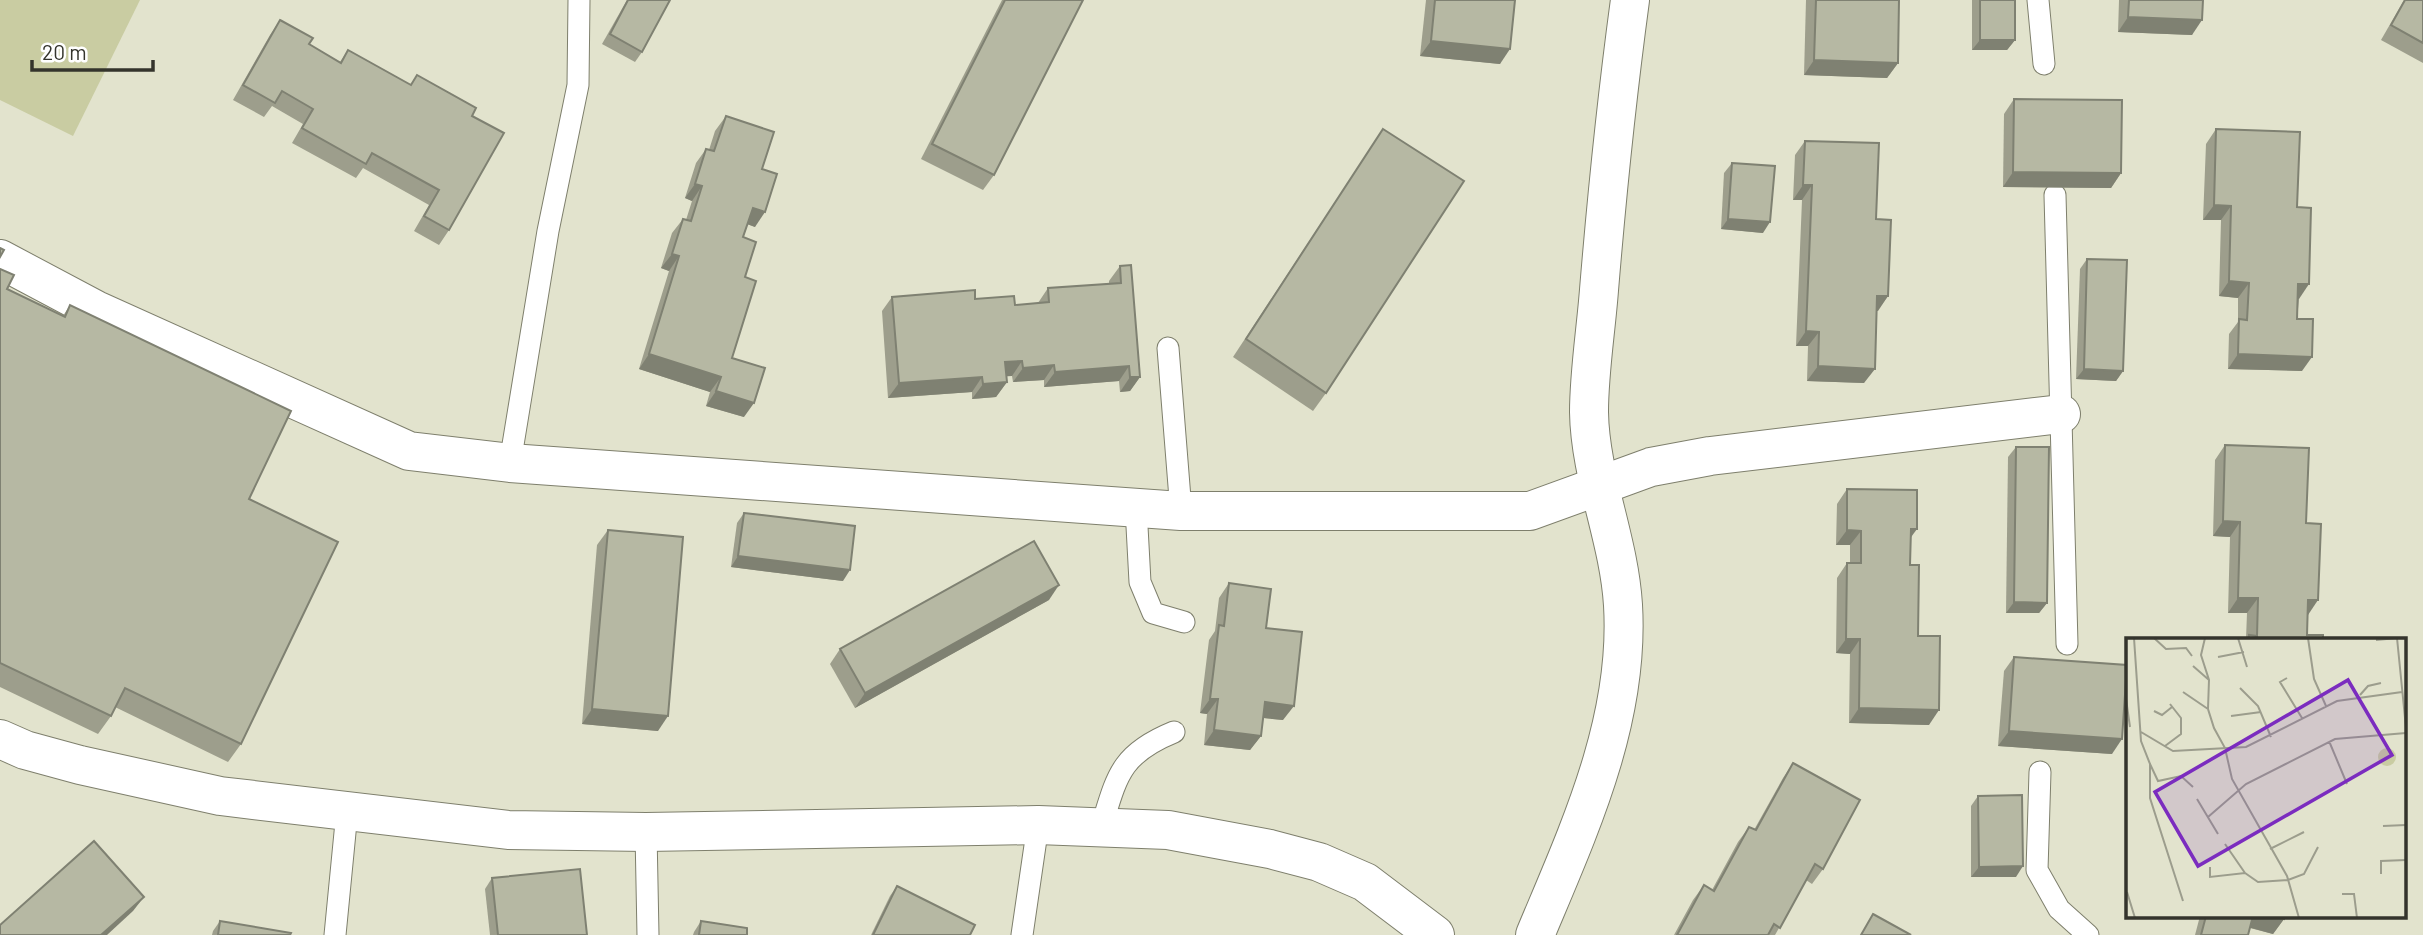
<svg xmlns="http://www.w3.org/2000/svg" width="2423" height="935" font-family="Barlow,sans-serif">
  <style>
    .green { fill: #c9cca2 }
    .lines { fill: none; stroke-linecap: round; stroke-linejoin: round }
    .lane-casing { stroke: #7e7f6c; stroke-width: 23 }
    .street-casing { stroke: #7e7f6c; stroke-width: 40 }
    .lane { stroke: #fff; stroke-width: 21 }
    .street { stroke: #fff; stroke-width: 38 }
    .wall { fill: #9d9e8c }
    .shaded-wall { fill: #7f8172 }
    .building { fill: #b6b8a3; stroke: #7f8172; stroke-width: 2 }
    .inset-road { fill: none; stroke: #9c9d8d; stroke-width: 2 }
    .view { fill: #7b2cbf; fill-opacity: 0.15; stroke: #7b2cbf; stroke-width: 3.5 }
    .inset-edge { fill: none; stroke: #34342c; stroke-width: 3.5 }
  </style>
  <rect width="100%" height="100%" fill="#e2e3cd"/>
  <path class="green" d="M0 0H140L73 136 0 100Z"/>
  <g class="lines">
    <g class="lane-casing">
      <g id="lane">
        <path d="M2038 0 2044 64"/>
        <path d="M2055 195 2067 644"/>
        <path d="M1168 348 1181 511"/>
        <path d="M510 463 548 231 578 85 579 0"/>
        <path d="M1136 508 1140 582 1153 613 1184 622"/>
        <path d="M2040 772 2037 870 2059 909 2088 935"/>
        <path d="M1101 828C1117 776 1120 754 1174 732"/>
        <path d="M646 832 648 935"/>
        <path d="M335 935 347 812"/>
        <path d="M1022 935 1038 825"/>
      </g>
    </g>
    <g class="street-casing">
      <g id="street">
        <path d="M0 259 96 310 409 451 510 463 1181 511H1530L1651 467 1710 456 2061 414"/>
        <path d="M0 739 25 750 80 765 220 796 508 830 646 832 1038 825 1168 830 1270 849 1319 862 1365 882 1435 935"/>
        <path d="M1535 935C1579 830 1630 721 1623 605 1619 539 1590 477 1589 412 1589 372 1596 330 1599 290 1607 193 1617 96 1630 0"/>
      </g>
    </g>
    <use href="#lane" class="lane"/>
    <use href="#street" class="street"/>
  </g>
  <g class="wall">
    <path d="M627 0H670L642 52 635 62 602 44Z"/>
    <path d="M1002 0H1083L994 175 983 190 921 159Z"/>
    <path d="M1426 0H1515L1500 64 1420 56Z"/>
    <path d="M1806 0H1899L1898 63 1887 78 1804 75Z"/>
    <path d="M1972 0H2015V40L2007 50H1972Z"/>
    <path d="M2119 0H2203L2192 35 2118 32Z"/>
    <path d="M2404 0H2423V63L2381 40Z"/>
    <path d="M280 20 309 44 340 62 348 50 410 85 417 75 472 116 449 230 439 245 414 231 429 205 363 168 356 178 292 143 303 124 272 106 264 117 233 100 270 35Z"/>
    <path d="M2014 99 2121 173 2111 188 2003 187 2004 114Z"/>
    <path d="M726 116 762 169 755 227 747 224 743 237 745 277 732 358 744 417 706 406 710 392 639 369 669 271 661 268 672 233 683 219 686 220 692 201 685 198 696 163 706 149 709 150 715 131Z"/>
    <path d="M1383 129 1326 393 1313 411 1233 357Z"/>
    <path d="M2216 129 2297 207 2299 299 2297 319 2302 371 2228 369 2229 334 2238 322V298L2219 296 2221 220H2203L2206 144Z"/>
    <path d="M1805 141 1876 219 1888 296 1877 311 1864 383 1807 381 1808 346H1796L1802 200H1793L1795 155Z"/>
    <path d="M1732 163 1763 233 1721 229 1724 173Z"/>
    <path d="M2087 259 2123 371 2116 381 2076 379 2080 269Z"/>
    <path d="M1120 266 1140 377 1130 391 1120 392 1119 381 1044 387V380L1013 382 1012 376H1006L1007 382 996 397 972 399V392L888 398 882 311 892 297 975 299 1015 305 1038 303 1048 288 1109 284V281Z"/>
    <path d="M0 269 7 289 63 316 70 305 249 499 241 744 228 762 115 707 111 716 98 734 0 687Z"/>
    <path d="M2225 445 2306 523 2307 635 2323 639H2246L2247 613H2228L2230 537 2213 536 2215 460Z"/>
    <path d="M2016 447 2047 603 2039 613H2006L2008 457Z"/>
    <path d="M1847 489 1910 539V565L1929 725 1849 723 1850 654 1836 653 1837 578 1847 563H1850V545H1836L1837 504Z"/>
    <path d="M744 513 843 581 731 567 737 523Z"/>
    <path d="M608 530 658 731 582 724 597 545Z"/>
    <path d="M1229 583 1266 628 1283 720 1263 718 1261 736 1250 750 1204 745 1207 714 1200 713 1209 640 1215 631 1219 598Z"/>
    <path d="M1049 600 855 708 830 664 840 649Z"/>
    <path d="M2014 657 2112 754 1998 746 2004 671Z"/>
    <path d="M1793 763 1823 869 1812 884 1806 880 1775 935H1674L1693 900 1704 885 1712 890 1738 842 1749 827 1754 830 1783 778Z"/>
    <path d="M1978 796 2016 877H1971V806Z"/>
    <path d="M492 878 587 935H490L485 889Z"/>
    <path d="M897 886 970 935H871L890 896Z"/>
    <path d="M2200 916H2285L2284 919 2273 934 2250 928 2248 935H2195Z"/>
    <path d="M220 921 290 935H212L213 931Z"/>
    <path d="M701 921 747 935H693L694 932Z"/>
  </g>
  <g class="shaded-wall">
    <path d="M2128 17 2202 20 2192 35 2118 32Z"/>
    <path d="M1980 40H2015L2007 50H1972Z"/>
    <path d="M1431 41 1510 49 1500 64 1420 56Z"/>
    <path d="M1814 60 1898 63 1887 78 1804 75Z"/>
    <path d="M2013 172 2121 173 2111 188 2003 187Z"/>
    <path d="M695 184 702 186 692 201 685 198Z"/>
    <path d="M1803 185H1812L1802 200H1793Z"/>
    <path d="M2214 205 2231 206 2221 220H2203Z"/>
    <path d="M753 208 765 212 755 227 742 222Z"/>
    <path d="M1728 219 1770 222 1763 233 1721 229Z"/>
    <path d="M672 254 679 256 669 271 661 268Z"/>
    <path d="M2229 281 2249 283 2238 298 2219 296Z"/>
    <path d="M2298 284H2309L2299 299H2288Z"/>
    <path d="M1877 296H1888L1878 311H1867Z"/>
    <path d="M1806 331 1819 332 1808 346H1796Z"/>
    <path d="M649 354 721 377 710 392 639 369Z"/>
    <path d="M2238 354 2312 357 2302 371 2228 369Z"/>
    <path d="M1022 361 1012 376 995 377 1005 362Z"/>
    <path d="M1054 365 1044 380 1013 382 1023 368Z"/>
    <path d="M1129 366 1119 381 1044 387 1055 372Z"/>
    <path d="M1818 366 1875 369 1864 383 1807 381Z"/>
    <path d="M2084 369 2123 371 2116 381 2076 379Z"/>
    <path d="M982 377 972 392 888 398 899 383Z"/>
    <path d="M1130 377H1140L1130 391 1120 392Z"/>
    <path d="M1007 382 996 397 972 399 983 384Z"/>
    <path d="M716 391 754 403 744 417 706 406Z"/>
    <path d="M2223 521 2240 522 2230 537 2213 536Z"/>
    <path d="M1911 529H1917L1906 544Z"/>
    <path d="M1847 530 1861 531 1850 545H1836Z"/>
    <path d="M738 556 850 570 843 581 731 567Z"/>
    <path d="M1059 585 1049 600 855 708 865 693Z"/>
    <path d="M2238 598H2258L2247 613H2228Z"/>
    <path d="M2308 600H2318L2308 615Z"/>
    <path d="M2014 602 2047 603 2039 613H2006Z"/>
    <path d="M1846 639H1860L1850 654 1836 653Z"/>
    <path d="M1210 699H1218L1207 714 1200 713Z"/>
    <path d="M1265 702 1294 706 1283 720 1254 717Z"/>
    <path d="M1859 708 1939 710 1929 725 1849 723Z"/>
    <path d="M592 709 668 716 658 731 582 724Z"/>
    <path d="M1214 730 1261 736 1250 750 1204 745Z"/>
    <path d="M2009 731 2122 739 2112 754 1998 746Z"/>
    <path d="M2023 866 2016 877H1971L1979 867Z"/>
    <path d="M144 897 133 911 107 935H101Z"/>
    <path d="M2251 916H2271L2284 919 2273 934 2244 926Z"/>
  </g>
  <g class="building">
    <path d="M628 0H670L642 52 610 34Z"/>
    <path d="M1005 0H1083L994 175 932 144Z"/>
    <path d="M1435 0H1515L1510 49 1431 41Z"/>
    <path d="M1816 0H1899L1898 63 1814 60Z"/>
    <rect x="1980" y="0" width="35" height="40"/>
    <path d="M2129 0H2203L2202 20 2128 17Z"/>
    <path d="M2405 0H2423V43L2391 25Z"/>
    <path d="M280 20 313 38 309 44 341 63 348 50 411 85 417 75 476 108 472 116 504 133 449 230 424 216 439 190 372 153 366 164 302 128 313 109 282 91 275 103 243 85Z"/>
    <path d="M2014 99 2122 100 2121 173 2013 172Z"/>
    <path d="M726 116 774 132 762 169 777 174 765 212 753 208 743 237 756 242 745 277 756 281 732 358 765 368 754 403 716 391 721 377 649 354 679 256 672 254 683 219 691 221 702 186 695 184 706 149 714 151Z"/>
    <path d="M1383 129 1464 181 1326 393 1246 339Z"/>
    <path d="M2216 129 2300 132 2297 207 2311 208 2309 284H2298L2297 319H2313L2312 357 2238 354 2239 319 2247 320 2249 283 2229 281 2231 206 2214 205Z"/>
    <path d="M1805 141 1879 143 1876 219 1891 220 1888 296H1877L1875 369 1818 366 1819 332 1806 331 1812 185H1803Z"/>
    <path d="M1732 163 1775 166 1770 222 1728 219Z"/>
    <path d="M0 248 4 250 0 257Z"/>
    <path d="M2087 259 2127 260 2123 371 2084 369Z"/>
    <path d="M1131 265 1140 377H1130L1129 366 1055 372 1054 365 1023 368 1022 361 1005 362 1007 382 983 384 982 377 899 383 892 297 975 290V299L1014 296 1015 305 1049 302 1048 288 1121 283 1120 266Z"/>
    <path d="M0 269 14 275 7 289 65 317 70 305 291 411 249 499 338 542 241 744 125 688 111 716 0 663Z"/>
    <path d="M2225 445 2309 448 2306 523 2321 524 2318 600H2308L2307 635H2323V639H2249V635L2257 636 2258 598H2238L2240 522 2223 521Z"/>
    <path d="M2016 447H2049L2047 603 2014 602Z"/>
    <path d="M1847 489 1917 490V529H1911L1910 565H1919L1918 636H1940L1939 710 1859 708 1860 639H1846L1847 563H1861V531L1847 530Z"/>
    <path d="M744 513 855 526 850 570 738 556Z"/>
    <path d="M608 530 683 537 668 716 592 709Z"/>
    <path d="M1034 541 1059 585 865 693 840 649Z"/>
    <path d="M1229 583 1271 589 1266 628 1302 632 1294 706 1265 702 1261 736 1214 730 1218 699H1210L1219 625 1224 626Z"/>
    <path d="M2014 657 2127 665 2122 739 2009 731Z"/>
    <path d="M1793 763 1860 800 1823 869 1815 864 1780 928 1774 924 1768 935H1677L1704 885 1714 891 1749 827 1756 830Z"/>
    <path d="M2022 795 2023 866 1979 867 1978 796Z"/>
    <path d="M94 841 144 897 101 935H0V925Z"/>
    <path d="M580 869 587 935H498L492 878Z"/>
    <path d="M897 886 975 925 970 935H873Z"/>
    <path d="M1873 914 1911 935H1861Z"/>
    <path d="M2206 916H2253L2248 935H2201Z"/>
    <path d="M2271 916H2285L2284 919Z"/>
    <path d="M220 921 291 933 290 935H218Z"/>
    <path d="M701 921 747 928V935H699Z"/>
  </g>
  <g transform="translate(2126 638)">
    <rect width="280" height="280" fill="#e2e3cd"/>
    <path d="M252 119a9 9 0 1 1 18 0a9 9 0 1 1-18 0Z" fill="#c9cca2"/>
    <path class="inset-road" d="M8 0 15 103 24 126V160L57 263M28 0 40 11 60 10 66 18M79 0 75 17 83 42 82 71 88 90 99 110 106 141 161 238 173 280M112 0 121 29M182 0 188 41 200 68M271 0 280 90M250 2 271 0M92 19 118 14M67 28 83 42M161 40 154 44 176 80M114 50 132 68 145 99M57 54 82 71M234 57 242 48 255 45M0 61 4 89M28 73 36 77 46 69M105 78 135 74M15 94 47 113 120 109 211 63 276 54M203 103 221 146M39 108 55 96V80L44 66M24 126 32 143 55 138 67 149M71 161 92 196M82 179 120 146 209 101 280 95M257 188 280 187M99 206 119 235M144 211 178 194M84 229V239L119 235 132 244 162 242 178 236 192 209M255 236V223L280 222M1 254 9 280M216 256H228L231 280"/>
    <path class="view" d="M222 42 266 117 72 228 29 154Z"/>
    <rect width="280" height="280" class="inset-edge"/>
  </g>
  <path d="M32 60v10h121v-10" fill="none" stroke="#34342c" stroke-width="3.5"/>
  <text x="42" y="60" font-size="21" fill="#34342c" stroke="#ffffff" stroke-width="5" paint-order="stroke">20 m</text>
</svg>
